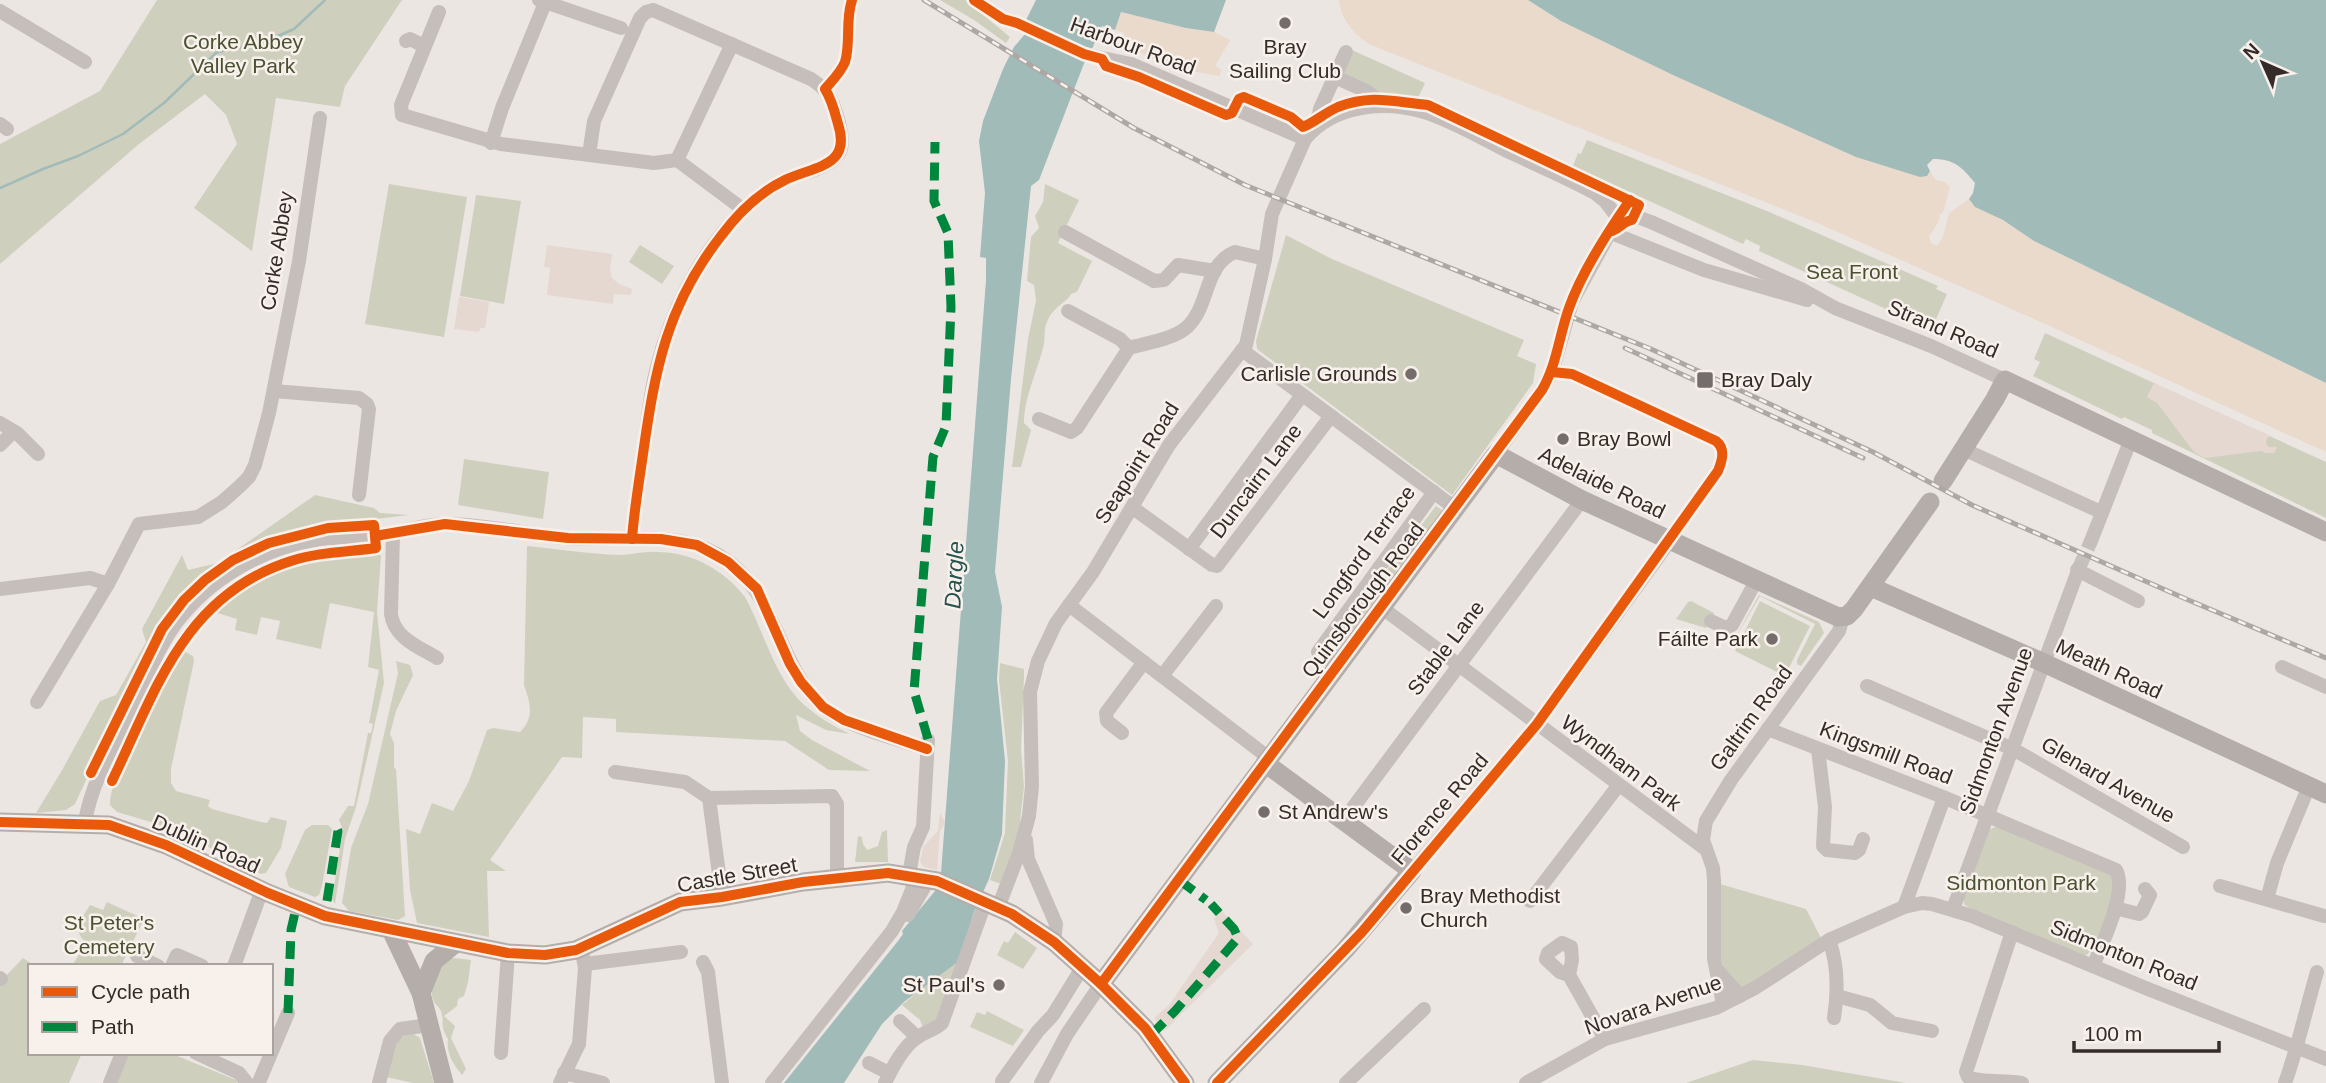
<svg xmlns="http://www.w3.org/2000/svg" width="2326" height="1083" font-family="Helvetica,sans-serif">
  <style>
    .green { fill: #cfcfbe }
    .sand { fill: #e9dacc }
    .plaza { fill: #e5d8d1 }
    .water { fill: #a1bbb8 }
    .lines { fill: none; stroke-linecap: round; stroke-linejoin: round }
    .stream { stroke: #a1bbb8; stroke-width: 2.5 }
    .minor-tunnel { stroke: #c7c1be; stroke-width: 14; stroke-dasharray: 14 7; stroke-linecap: butt }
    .minor { stroke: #c5bebb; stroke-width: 14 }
    .major { stroke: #b4adaa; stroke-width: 19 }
    .rail-casing { stroke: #ada8a5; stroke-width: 5 }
    .rail { stroke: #f8f0eb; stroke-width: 2.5; stroke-dasharray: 8; stroke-linecap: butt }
    .quiet { stroke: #00873e; stroke-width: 9; stroke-dasharray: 18 9; stroke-linecap: butt }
    .cycleway-casing { stroke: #f8f0eb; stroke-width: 15 }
    .cycleway { stroke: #e8590c; stroke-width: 10 }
    .poi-dot { fill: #756d6b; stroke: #f8f0eb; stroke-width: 2.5 }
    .labels { text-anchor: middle; stroke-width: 5; stroke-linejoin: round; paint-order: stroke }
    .park-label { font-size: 21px; fill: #495131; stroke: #f8f0eb }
    .street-label { font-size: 21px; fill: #352c2a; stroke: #f8f0eb }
    .poi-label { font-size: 21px; fill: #352c2a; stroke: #f8f0eb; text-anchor: start }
    .water-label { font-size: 23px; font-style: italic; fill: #24524f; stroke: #f8f0eb }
  </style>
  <rect width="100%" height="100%" fill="#ece6e3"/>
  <g class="green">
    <path d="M157 0H402L345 86 340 107 276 98 252 251 194 208 237 144 226 115 205 94 139 144 0 264V144L100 91Z"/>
    <path d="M940 0H965L1010 37 1006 43 974 20Z"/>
    <path d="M1352 50 1425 83 1416 102 1390 97 1343 75Z"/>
    <path d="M1587 140 1767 211 1938 286 1936 289 1947 294 1934 324 1924 319 1921 325 1759 251 1760 246 1746 239 1743 244 1573 166 1578 153 1581 154Z"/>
    <path d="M389 184 467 197 444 337 365 324Z"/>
    <path d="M1045 184 1079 200 1058 243 1092 261 1077 292 1071 294C1067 303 1053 306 1047 322 1044 328 1045 337 1044 344 1038 370 1024 397 1024 423L1031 430 1021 467H1012L1028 339 1036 301 1034 285 1027 281 1031 237 1039 228 1035 216 1043 202Z"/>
    <path d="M476 195 521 201 504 304 460 296Z"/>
    <path d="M1286 235 1332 259 1524 340 1517 356 1536 364 1533 383 1452 495 1257 349 1256 341Z"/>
    <path d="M640 245 674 266 662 284 629 262Z"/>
    <path d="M2045 333 2326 462V518L2152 433V430L2124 417 2122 419 2033 376 2040 362 2034 359Z"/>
    <path d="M464 459 549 472 543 519 458 505Z"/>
    <path d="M315 495 374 508 380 513 409 515 319 526 289 533 243 552 200 580 174 607 150 642 75 804 66 810 36 813 61 772 100 701 116 695 146 642 142 629 182 555 188 570 218 563Z"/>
    <path d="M1436 506 1443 511 1332 657 1325 651Z"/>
    <path d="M527 546C558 549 589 554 619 555 632 555 644 551 657 552 692 552 724 570 745 597 765 633 775 681 808 708 821 719 835 727 850 734L826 730 796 715 800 731 812 740 870 771 829 770 785 741 616 732V719L583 717 582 758 562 757 490 860 506 871H487L489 937 417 923 410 890 406 829 420 834 432 803 453 811 469 781 487 730 493 728 520 732C535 717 530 703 524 685Z"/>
    <path d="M375 549 381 556 377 612 384 683 356 807 345 839 335 904 332 899 343 830 339 820 348 806H354L368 733H371L373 724 369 723 379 670 368 667 374 612 330 603 321 649 276 639 280 621 261 617 257 635 235 630 237 619 211 611C265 560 306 559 375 549Z"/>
    <path d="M1759 595 1819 622 1824 633 1801 666 1797 664V660L1815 624 1760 596 1729 649Z"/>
    <path d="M1691 601 1714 613 1706 628 1676 619 1688 602Z"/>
    <path d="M1760 601 1810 626 1785 676 1735 651Z"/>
    <path d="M180 649 193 656 194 661 171 769V783L176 791 210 800 208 806 212 809 261 822 267 823 271 817 287 821 281 848 266 873 261 874 195 840 161 825 117 812 110 805C108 777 164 678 180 649Z"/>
    <path d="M396 661 410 665 413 675 396 711 390 734 394 743V768L396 769 405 916 398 920 349 911 342 903 351 848 368 804 398 673Z"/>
    <path d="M1000 663 1024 669V677L1021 749 1024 787 1021 812 1019 833 1001 884 990 880 1005 833 1008 761 999 680Z"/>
    <path d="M312 825H328L332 829 322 886 319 895 315 897 289 887 285 874 305 830Z"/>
    <path d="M1999 825 2104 869 2115 878C2113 907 2107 939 2084 957L1976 913 1964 904 1963 893 1989 830Z"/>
    <path d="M887 830 888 862H855L858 836 862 837 863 844 867 850 878 846 882 832Z"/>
    <path d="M1720 884 1806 909 1821 938 1741 990C1737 987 1731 983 1729 979 1714 959 1719 909 1720 884Z"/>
    <path d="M107 902 144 919 121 966H72L86 943C72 928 79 923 90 905L103 910Z"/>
    <path d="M1015 932 1037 948 1023 969 997 955 1004 941 1008 943Z"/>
    <path d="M23 958 35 966H30V1053H82L69 1083H0V982Z"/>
    <path d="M455 958 471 960 468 982 464 996 458 999 457 1006 444 1016 455 1026 451 1038 466 1069 462 1075C453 1064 446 1053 448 1039 439 1025 445 1023 441 1011 439 1007 436 1005 434 1002 427 986 438 970 448 959Z"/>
    <path d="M959 961 952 981 947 980 942 993 947 995 937 1021 923 1028 920 1020 902 1005 940 973Z"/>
    <path d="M987 1011 1024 1030 1013 1046 970 1027 977 1012 985 1015Z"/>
    <path d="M412 1033 420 1038 434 1083H413L386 1077C391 1060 392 1037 412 1033Z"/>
    <path d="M129 1053H170L236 1080 237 1083H116Z"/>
    <path d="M1753 1060 1802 1065 1906 1083H1686Z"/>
  </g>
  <g class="sand">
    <path d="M1339 0H1528L1561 21 1927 176 1930 171 1936 180 1945 182 1950 187 1943 213 1940 214 1939 221 1929 237 1931 243 1937 246 1943 237 1949 213 1969 199 1975 207 2003 220 2034 241 2326 383V452L2045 324 1815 222 1371 45C1354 35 1341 20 1339 0Z"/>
    <path d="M1121 12 1186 28 1214 32 1230 40 1215 66 1221 69 1220 76 1178 69 1120 44 1124 33 1115 30Z"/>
  </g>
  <g class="plaza">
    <path d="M547 245 612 254 610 270 612 278 619 284 632 289 631 295 614 294 613 304 547 295 550 268 544 267Z"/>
    <path d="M459 297 489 302 485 328H481L478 332 454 329Z"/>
    <path d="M2154 383 2271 436 2267 438 2266 443 2269 447H2277L2274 453H2266L2261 451 2205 458 2194 452 2157 403 2147 397Z"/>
    <path d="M940 812 945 823 940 831 937 870 924 867 920 862 923 847 938 831Z"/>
    <path d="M1213 902 1253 944 1164 1031 1154 1018 1169 1005 1219 933 1214 919 1217 915 1208 906Z"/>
  </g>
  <g class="water">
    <path d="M1036 0H1226L1214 32 1186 28 1121 12 1115 30 1102 26 1091 51 1025 22Z"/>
    <path d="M1528 0H2326V383L2034 241 2003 220 1975 207 1969 199 1973 193 1975 183C1962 167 1954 159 1933 159L1927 165 1930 171 1927 176 1920 177 1856 157 1673 75 1561 21Z"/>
    <path d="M1025 34 1085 61 1039 180 1031 186 1011 379 995 572 1002 607 997 679 1005 761 1002 834 989 879 974 912 959 961 905 1001 882 1024 844 1083H784L898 941 903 934 902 931 935 891 941 873 986 280V258L980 257 985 193 979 141 983 121 1003 69 1014 47Z"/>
  </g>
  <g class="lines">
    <path class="stream" d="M0 188 43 169 78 156 123 134 164 103 217 52 257 45 294 29 325 0"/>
    <path class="minor-tunnel" d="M2079 568 2091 541"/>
    <g class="minor">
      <path d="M539 0 621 28"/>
      <path d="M0 11 85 62"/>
      <path d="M439 12 401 105 402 115 501 144 654 163 677 160 744 210"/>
      <path d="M1023 26 1084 54 1131 64 1305 139"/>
      <path d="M406 41 410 39 424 46"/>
      <path d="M1335 77 1366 91 1377 99V106"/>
      <path d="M0 124 7 129"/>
      <path d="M1316 127 1320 109 1346 52"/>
      <path d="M491 143 502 108 545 3"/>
      <path d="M589 155 594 121 640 18 646 12 653 10 811 79C817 83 823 87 827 93 835 104 847 141 839 153 827 171 800 172 783 181 769 189 756 198 744 209 700 252 670 312 656 371 649 398 647 427 643 455 639 483 634 511 632 539"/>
      <path d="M677 160 732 44"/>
      <path d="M1618 218 1629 214 1651 222 1803 290 1835 308 1931 346 2005 380"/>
      <path d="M1065 232 1154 281 1164 280 1178 265 1215 271"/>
      <path d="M1609 232 1704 270 1807 300"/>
      <path d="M1068 311 1120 339 1129 348"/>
      <path d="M1242 350 1455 508"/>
      <path d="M274 391 359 398 367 404 369 409 359 495"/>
      <path d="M1039 419 1071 432 1077 428 1129 348C1146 343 1171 340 1186 328 1210 308 1203 265 1235 252L1265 259"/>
      <path d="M0 423 17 433 38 454"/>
      <path d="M0 445 13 432"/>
      <path d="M1963 449 2101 512"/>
      <path d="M1496 454 1542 390 1552 372 1572 302 1618 218"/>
      <path d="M1133 508 1212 565 1217 566 1331 416"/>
      <path d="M393 534 391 614C394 638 419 647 437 658"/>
      <path d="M2091 541 2131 439"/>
      <path d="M1189 549 1302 395"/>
      <path d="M2077 570 2138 601"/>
      <path d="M0 589 90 578 108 584 139 524 198 517 222 502 240 486 249 477 255 465 269 413 299 261 320 118"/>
      <path d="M1069 605 1269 758"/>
      <path d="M1381 607 1704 848"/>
      <path d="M1711 621 1726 628 1732 625 1756 581"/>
      <path d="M1338 666 1318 652 1434 492"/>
      <path d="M2282 667 2326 687"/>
      <path d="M1162 676 1216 606"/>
      <path d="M1867 686 2013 749 2183 847"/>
      <path d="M37 702 108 584"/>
      <path d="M1768 729 1943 797 2116 870C2128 891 2102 944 2093 966"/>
      <path d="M1122 733 1107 721 1106 713 1144 662"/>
      <path d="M1818 749 1825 807 1823 846 1827 850 1855 853 1859 850 1863 839"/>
      <path d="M615 772 685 782 709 798 722 897"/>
      <path d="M709 798 832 796 837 804V877"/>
      <path d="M1343 821 1582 500"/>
      <path d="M85 823C90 785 116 740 133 706 146 678 158 648 176 623 209 579 261 549 314 540 334 537 354 537 375 536 398 534 422 524 445 524 485 524 526 534 565 538 615 543 671 528 717 554 777 588 774 659 821 705 842 726 898 739 927 749"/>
      <path d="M1026 840 1028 859 1056 924 1054 942"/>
      <path d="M1412 871 1537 724 1670 541"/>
      <path d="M909 875 914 847 923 827 928 740"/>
      <path d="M2220 886 2324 916"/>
      <path d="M2267 899 2277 863 2309 786"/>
      <path d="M1530 901 1618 786"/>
      <path d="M1904 907 1944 798"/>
      <path d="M998 908 1019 853 1029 816 1032 786 1030 692 1038 661 1056 623 1093 572 1169 445 1246 345 1265 259 1272 214 1305 139C1333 105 1383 100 1424 112 1453 121 1481 138 1507 151 1537 165 1567 178 1595 193L1605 201 1618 218"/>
      <path d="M2115 908 2139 914 2142 912 2150 895 2145 889"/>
      <path d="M1953 909 2079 568"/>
      <path d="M908 915 929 879"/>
      <path d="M2012 932 1966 1072 1968 1077C1979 1083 2007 1080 2022 1083"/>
      <path d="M1829 940C1838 964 1838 992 1834 1018"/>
      <path d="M137 956 158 966"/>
      <path d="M703 962 708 972 722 1083"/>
      <path d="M585 964 681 952"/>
      <path d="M172 966 177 955 202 966"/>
      <path d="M234 966 262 890"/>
      <path d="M1717 970 1740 996"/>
      <path d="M1569 975 1572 960 1571 947 1562 943 1548 953 1546 959 1560 972 1569 975 1605 1039"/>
      <path d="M0 978 1 979"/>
      <path d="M1837 996 1870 1005 1892 1023 1932 1031"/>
      <path d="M1723 1004 1714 959V881L1713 868 1703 840 1706 821 1731 780 1839 631 1843 617"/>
      <path d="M900 1021 917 1037"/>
      <path d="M196 1053 239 1073 247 1083"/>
      <path d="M501 1053 508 953"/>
      <path d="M869 1063 889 1073"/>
      <path d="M564 1073 603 1083"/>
      <path d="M1002 1081 1038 1031 1053 1015 1082 968"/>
      <path d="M259 1082 288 1013"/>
      <path d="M110 1083 122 1053"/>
      <path d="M379 1083 390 1041 400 1029 429 1025"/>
      <path d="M560 1083 579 1044 585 968 583 957 576 950"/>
      <path d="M772 1083 892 931 903 912 917 877"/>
      <path d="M885 1083C892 1068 903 1046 918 1037 926 1031 935 1030 942 1023L985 903"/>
      <path d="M1041 1083 1067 1034 1101 984"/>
      <path d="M1346 1083 1424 1009"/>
      <path d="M1526 1083 1605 1039 1716 1008 1755 988 1829 940 1904 907 1922 903 1932 904 1972 916 2148 989 2326 1059"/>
      <path d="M2285 1083C2298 1047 2306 1009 2317 972"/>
    </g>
    <g class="major">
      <path d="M1943 481 1995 399 2005 380 2326 532"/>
      <path d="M1871 587 2044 663 2326 794"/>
      <path d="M0 822 109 825 166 845 268 893 325 916 508 953 545 955 576 950 680 902 722 897 803 882 888 873 937 881 1012 914 1054 942 1101 984 1145 1028 1185 1083"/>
      <path d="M391 930 421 993 444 1083"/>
      <path d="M1101 984 1496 454 1582 500 1838 617 1847 616 1854 609 1930 502"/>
      <path d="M421 993 434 961 456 943"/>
      <path d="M1217 1083 1345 950 1412 871 1265 763"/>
    </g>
    <g class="rail-casing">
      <g id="rail">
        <path d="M924 0 1134 128 1245 185 1651 349 1873 452 1972 505 2186 599 2326 658"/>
        <path d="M1625 348 1863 458"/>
      </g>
    </g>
    <use href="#rail" class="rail"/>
    <g class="quiet">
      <path d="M928 739 914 691 933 457 946 426 951 307 948 233 934 201 935 142"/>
      <path d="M1179 880 1206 900"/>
      <path d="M327 901 338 831 335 825"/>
      <path d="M288 1013 291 930 297 904"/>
      <path d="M1151 1035 1175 1011 1238 938 1234 929 1211 904"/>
    </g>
    <g class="cycleway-casing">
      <g id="cycleway">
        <path d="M974 0 1003 19 1017 23 1084 54 1102 59 1106 66 1139 77 1226 115 1232 113 1239 99 1244 97 1291 117 1303 127C1315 122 1326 112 1338 107 1372 94 1394 102 1428 105L1639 205 1632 220C1623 221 1621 228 1612 231"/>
        <path d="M375 536 445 524 568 538 661 539 697 545 728 562 757 589 790 664 801 682 823 707 844 720 927 749"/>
        <path d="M632 539C634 511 639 482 643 454 655 369 667 305 721 236 738 213 760 192 785 180 814 166 852 167 838 124 835 113 832 100 825 89 832 81 841 72 845 62 851 43 845 20 852 0"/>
        <path d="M91 773 162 629 184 600 205 580 233 560 269 543 328 528 374 525 376 548C348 552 318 552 291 561 184 595 156 690 112 781"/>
        <path d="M0 822 109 825 166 845 268 893 325 916 508 953 545 955 576 950 680 902 722 897 803 882 888 873 937 881 1012 914 1054 942 1101 984 1145 1028 1185 1083"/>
        <path d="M1101 984 1542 390C1557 364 1559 336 1569 308 1581 274 1609 230 1630 200"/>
        <path d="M1217 1083 1362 932 1537 724 1718 471C1722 461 1726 449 1716 441L1572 374 1552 372"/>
      </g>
    </g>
    <use href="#cycleway" class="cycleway"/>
  </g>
  <g class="poi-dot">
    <circle cx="1285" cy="23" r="7"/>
    <circle cx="1411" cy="374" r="7"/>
    <rect x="1696" y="371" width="18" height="18" rx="3.5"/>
    <circle cx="1563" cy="439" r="7"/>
    <circle cx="1772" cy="639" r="7"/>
    <circle cx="1264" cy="812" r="7"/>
    <circle cx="1406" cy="908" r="7"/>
    <circle cx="999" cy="985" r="7"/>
  </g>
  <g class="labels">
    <g class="park-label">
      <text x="243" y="49">Corke Abbey<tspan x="243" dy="24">Valley Park</tspan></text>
      <text x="1852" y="279">Sea Front</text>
      <text x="2021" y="890">Sidmonton Park</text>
      <text x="109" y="930">St Peter's<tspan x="109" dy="24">Cemetery</tspan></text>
    </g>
    <g class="street-label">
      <text transform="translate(1133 46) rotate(20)" y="7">Harbour Road</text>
      <text transform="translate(277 251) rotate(-81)" y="7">Corke Abbey</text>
      <text transform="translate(1943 329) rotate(23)" y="7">Strand Road</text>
      <text transform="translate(1137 463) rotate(-58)" y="7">Seapoint Road</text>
      <text transform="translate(1256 481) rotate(-53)" y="7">Duncairn Lane</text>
      <text transform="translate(1602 483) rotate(26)" y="7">Adelaide Road</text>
      <text transform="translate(1364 552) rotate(-54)" y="7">Longford Terrace</text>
      <text transform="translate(1363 600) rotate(-53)" y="7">Quinsborough Road</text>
      <text transform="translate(1446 648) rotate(-53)" y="7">Stable Lane</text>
      <text transform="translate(2109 669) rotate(25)" y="7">Meath Road</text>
      <text transform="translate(1751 718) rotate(-54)" y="7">Galtrim Road</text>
      <text transform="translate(1996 731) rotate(-70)" y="7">Sidmonton Avenue</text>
      <text transform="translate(1886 753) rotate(21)" y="7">Kingsmill Road</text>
      <text transform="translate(1621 763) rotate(37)" y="7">Wyndham Park</text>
      <text transform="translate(2108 780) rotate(30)" y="7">Glenard Avenue</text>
      <text transform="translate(1440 809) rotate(-50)" y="7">Florence Road</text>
      <text transform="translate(206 844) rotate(24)" y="7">Dublin Road</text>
      <text transform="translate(737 875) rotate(-10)" y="7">Castle Street</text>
      <text transform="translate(2124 955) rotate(22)" y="7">Sidmonton Road</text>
      <text transform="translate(1653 1005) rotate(-19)" y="7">Novara Avenue</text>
    </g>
    <g class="poi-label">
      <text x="1285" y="54" text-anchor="middle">Bray<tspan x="1285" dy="24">Sailing Club</tspan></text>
      <text x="1397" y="381" text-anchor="end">Carlisle Grounds</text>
      <text x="1721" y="387">Bray Daly</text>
      <text x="1577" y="446">Bray Bowl</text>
      <text x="1758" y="646" text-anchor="end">Fáilte Park</text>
      <text x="1278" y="819">St Andrew's</text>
      <text x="1420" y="903">Bray Methodist<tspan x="1420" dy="24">Church</tspan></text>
      <text x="985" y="992" text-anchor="end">St Paul's</text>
    </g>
    <g class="water-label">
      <text transform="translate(954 575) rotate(-87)" y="8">Dargle</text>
    </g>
  </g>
  <rect x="28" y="964" width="245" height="91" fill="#f8f0eb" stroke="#aaa29e" stroke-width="2"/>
  <rect x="42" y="987" width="35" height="10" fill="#e8590c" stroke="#aaa29e" stroke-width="2"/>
  <text x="91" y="999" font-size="21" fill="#352c2a">Cycle path</text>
  <rect x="42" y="1022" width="35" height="10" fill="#00873e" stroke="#aaa29e" stroke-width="2"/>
  <text x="91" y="1034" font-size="21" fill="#352c2a">Path</text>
  <g transform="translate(2263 63) rotate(315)" stroke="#f8f0eb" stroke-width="5" paint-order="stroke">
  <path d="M0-5L12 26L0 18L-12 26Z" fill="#352c2a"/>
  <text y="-10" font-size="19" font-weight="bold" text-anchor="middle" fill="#352c2a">N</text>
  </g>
  <path d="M2074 1041v10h145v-10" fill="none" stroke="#352c2a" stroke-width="3.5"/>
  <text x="2084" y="1041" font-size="21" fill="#352c2a" stroke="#f8f0eb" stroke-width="5" paint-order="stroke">100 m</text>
</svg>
